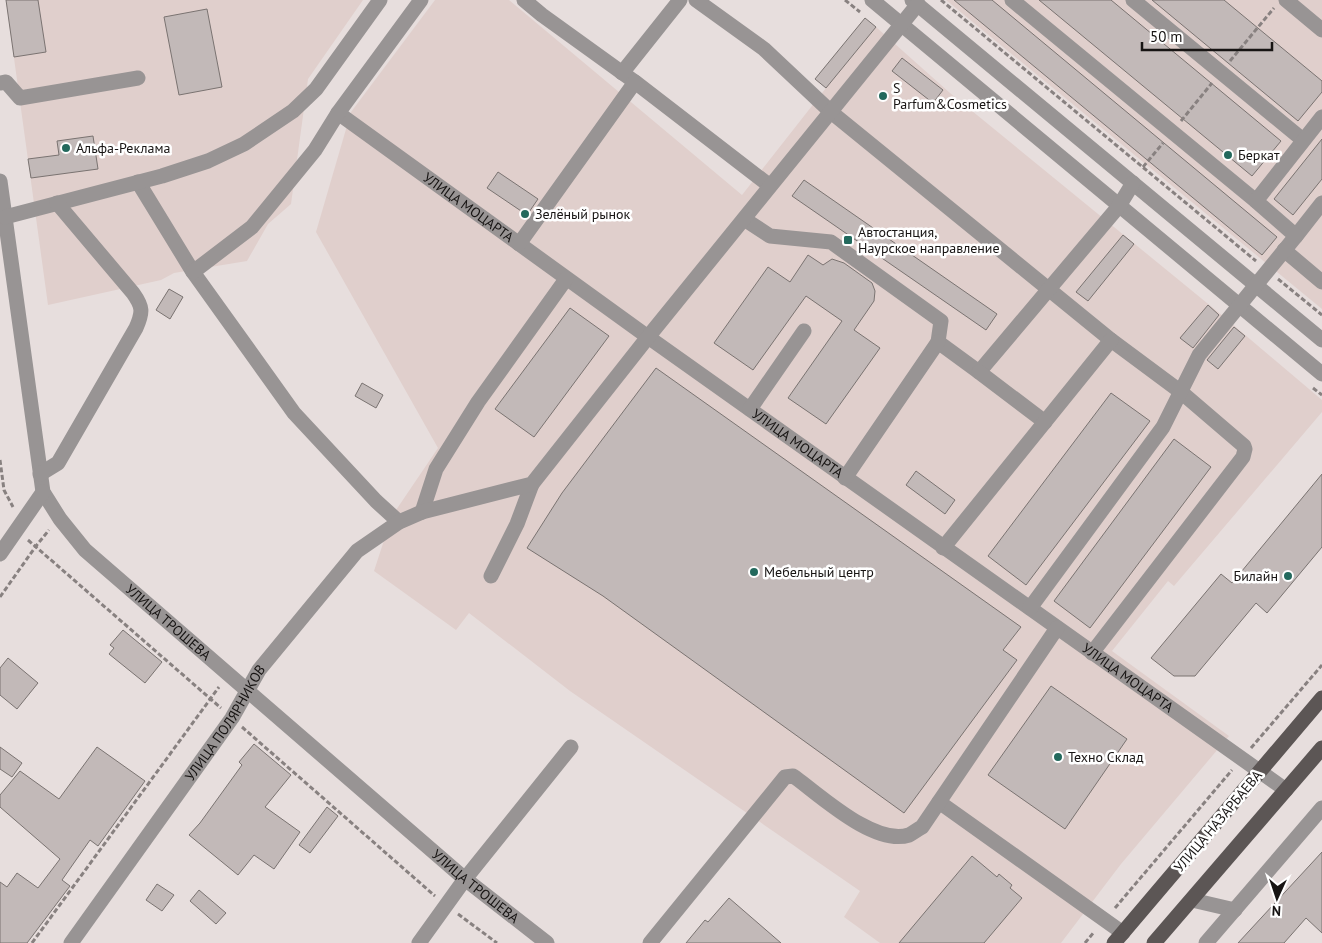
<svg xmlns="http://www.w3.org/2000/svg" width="1322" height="943" font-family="'PT Sans',sans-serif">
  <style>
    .built { fill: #e0cfcc }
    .building { fill: #c2b9b8; stroke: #7a7371 }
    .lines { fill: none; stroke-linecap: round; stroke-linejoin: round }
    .path { stroke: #888180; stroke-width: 3; stroke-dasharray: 5 2.5; stroke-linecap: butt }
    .minor { stroke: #989494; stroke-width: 15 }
    .major { stroke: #5c5655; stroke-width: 15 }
    .poi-dot { fill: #23695d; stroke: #fff; stroke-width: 2 }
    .labels { text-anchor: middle; stroke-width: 5; stroke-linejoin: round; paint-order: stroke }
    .poi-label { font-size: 14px; fill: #171413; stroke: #fff; text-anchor: start }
    .street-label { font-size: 14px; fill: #171413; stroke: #fff }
  </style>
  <rect width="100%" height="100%" fill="#e7dedd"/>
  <g class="built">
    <path d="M6 0H363L308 79 291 204 268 224 247 261 174 273 161 280 48 305Z"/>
    <path d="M435 0H509L742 195 826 88 876 27 950 93 1218 312 1322 400V412L1174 586 1168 581 1112 651 1229 736 1121 864 1061 943H880L844 917 860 891 570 691 469 613 456 630 374 571 392 516 438 448 316 232 351 112Z"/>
    <path d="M946 0H1322V309Z"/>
  </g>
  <g class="building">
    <path d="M6 0H38L46 52 14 57Z"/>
    <path d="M954 0H992L1277 237 1262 255Z"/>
    <path d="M1039 0H1111L1281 141 1252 176Z"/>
    <path d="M1152 0H1224L1322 81V92L1298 121Z"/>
    <path d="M207 9 222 87 179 95 164 17Z"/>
    <path d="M865 18 876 27 826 88 815 79Z"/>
    <path d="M902 58 943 90 933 103 892 71Z"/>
    <path d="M93 136 98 169 31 178 28 159 59 155 57 141Z"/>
    <path d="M1322 139V179L1293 215 1274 199Z"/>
    <path d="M498 172 538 199 527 215 487 188Z"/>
    <path d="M804 180 997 314 986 330 792 196Z"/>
    <path d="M1123 235 1134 244 1088 301 1076 292Z"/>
    <path d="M808 255 823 265 832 259 844 263 872 283 875 291 874 301 854 330 880 348 826 424 788 398 842 321 806 296 753 370 714 343 768 267 790 282Z"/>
    <path d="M169 289 183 297 170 319 156 310Z"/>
    <path d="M1208 305 1219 315 1193 348 1180 338Z"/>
    <path d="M570 308 609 336 534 437 495 409Z"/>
    <path d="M1234 327 1245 336 1218 369 1207 360Z"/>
    <path d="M656 368 1021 627 1003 650 1017 660 904 813 603 596 527 548 562 493Z"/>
    <path d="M362 383 383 395 376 408 355 396Z"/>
    <path d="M1111 393 1150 421 1026 585 988 556Z"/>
    <path d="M1174 439 1211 467 1090 628 1054 601Z"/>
    <path d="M916 471 955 500 945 514 906 485Z"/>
    <path d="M1322 474V547L1267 613 1256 603 1195 676H1174L1151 658 1221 574 1232 583Z"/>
    <path d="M123 630 162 662 145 683 109 654 114 648 110 645Z"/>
    <path d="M8 658 38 683 17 709 0 695V668Z"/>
    <path d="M1051 686 1127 739 1065 829 988 775Z"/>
    <path d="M254 744 291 775 265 807 300 832 274 869 254 855 238 875 189 835 200 823 242 765 239 762Z"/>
    <path d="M0 747 22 763 12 777 0 769Z"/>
    <path d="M97 747 145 781 98 846 90 840 62 880 70 886 27 943H0V882L7 887 17 873 38 888 60 859 0 807V795L20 771 59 799Z"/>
    <path d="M327 807 338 816 310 853 299 845Z"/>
    <path d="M1322 852V933L1306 918 1284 943H1238Z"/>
    <path d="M972 856 997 877 999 874 1012 885 1010 888 1022 898 984 943H899Z"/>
    <path d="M157 884 174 895 162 911 146 900Z"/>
    <path d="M199 890 226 913 216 924 190 901Z"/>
    <path d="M729 898 781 943H686L705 920 708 922Z"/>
  </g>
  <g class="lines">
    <g class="path">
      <path d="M845 0 860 12"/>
      <path d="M941 0 1256 261"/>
      <path d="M1230 61 1274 8"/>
      <path d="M1181 121 1212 83"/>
      <path d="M1143 167 1163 143"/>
      <path d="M1278 279 1322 315"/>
      <path d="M1313 388 1322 395"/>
      <path d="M0 460 4 490 13 507"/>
      <path d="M28 540 221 708"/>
      <path d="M0 597 36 546 49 530"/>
      <path d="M242 727 435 896"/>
      <path d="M1251 748 1322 665"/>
      <path d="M1115 908 1232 770"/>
      <path d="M458 914 497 943"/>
      <path d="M32 943 219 687"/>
      <path d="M1085 943 1094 932"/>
    </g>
    <g class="minor">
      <path d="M524 0 542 15 635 82 770 186"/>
      <path d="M696 0 764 49 831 112 1111 340 1181 392 1244 446 1245 449 1243 457 1092 653"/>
      <path d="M872 0 1322 374"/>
      <path d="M912 0 1322 340"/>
      <path d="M1012 0 1256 201"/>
      <path d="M1133 0 1303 140"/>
      <path d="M1286 0 1322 30"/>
      <path d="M622 73 680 0"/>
      <path d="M0 83 6 82 20 98 138 78"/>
      <path id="s1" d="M338 113 648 337 1286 790"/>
      <path id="s2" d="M0 181 43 492 60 519 85 550 465 879 547 943"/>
      <path d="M138 182 193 272 294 413 376 501 399 522"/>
      <path d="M5 217 162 176 208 161 244 144 293 111 316 89 380 0"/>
      <path d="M744 219 770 236 831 242 941 321 938 342 979 372 1119 206 1133 183"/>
      <path d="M1296 236 1322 203"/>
      <path d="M519 244 635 82"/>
      <path d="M1284 250 1322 282"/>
      <path d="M193 272 252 227 315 150 338 113 421 0"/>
      <path d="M979 372 1045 422"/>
      <path d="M750 409 804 331"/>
      <path d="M40 474 58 463 136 328C143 312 143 307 133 293L57 203"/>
      <path d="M845 478 938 342"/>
      <path d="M422 512 436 469 478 402 566 279"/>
      <path d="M943 548 1111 340"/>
      <path d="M0 554 43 492"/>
      <path d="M491 576 517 524 532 484"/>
      <path d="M1030 608 1163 427 1199 355 1296 236 1256 201 1322 117"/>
      <path d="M939 802 1123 933"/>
      <path d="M1192 900 1235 910"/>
      <path id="s3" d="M71 943 232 718 259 670 357 551 399 522 422 512 532 484 648 337 918 4"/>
      <path d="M419 943 465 879 571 747"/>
      <path d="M650 943 785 777 793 776 796 778C822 797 875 846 909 835 913 833 918 829 922 827L1057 628"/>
      <path d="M1206 943 1322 808"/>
    </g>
    <g class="major">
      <path d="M1114 943 1322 698"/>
      <path d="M1154 943 1322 748"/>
    </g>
  </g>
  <g class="poi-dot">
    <circle cx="883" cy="96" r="5"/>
    <circle cx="66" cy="148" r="5"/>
    <circle cx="1228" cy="155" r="5"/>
    <circle cx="525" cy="214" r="5"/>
    <rect x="843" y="235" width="10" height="10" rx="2.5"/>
    <circle cx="754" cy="572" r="5"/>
    <circle cx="1288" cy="576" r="5"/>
    <circle cx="1058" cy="757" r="5"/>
  </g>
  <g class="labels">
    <g class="poi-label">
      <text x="893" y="93">S<tspan x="893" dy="16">Parfum&amp;Cosmetics</tspan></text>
      <text x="76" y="153">Альфа-Реклама</text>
      <text x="1238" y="160">Беркат</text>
      <text x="535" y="219">Зелёный рынок</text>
      <text x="858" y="237">Автостанция,<tspan x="858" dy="16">Наурское направление</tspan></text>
      <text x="764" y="577">Мебельный центр</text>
      <text x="1278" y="581" text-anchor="end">Билайн</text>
      <text x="1068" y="762">Техно Склад</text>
    </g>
    <g class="street-label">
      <text dy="5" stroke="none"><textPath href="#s1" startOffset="161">УЛИЦА МОЦАРТА</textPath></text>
      <text dy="5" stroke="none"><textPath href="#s1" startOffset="566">УЛИЦА МОЦАРТА</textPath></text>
      <text dy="5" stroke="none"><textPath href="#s2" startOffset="496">УЛИЦА ТРОШЕВА</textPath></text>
      <text dy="5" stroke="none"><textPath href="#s1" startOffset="971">УЛИЦА МОЦАРТА</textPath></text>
      <text dy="5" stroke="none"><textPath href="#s3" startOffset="269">УЛИЦА ПОЛЯРНИКОВ</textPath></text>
      <text transform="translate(1218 821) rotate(-50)" y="5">УЛИЦА НАЗАРБАЕВА</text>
      <text dy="5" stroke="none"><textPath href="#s2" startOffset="901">УЛИЦА ТРОШЕВА</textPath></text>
    </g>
  </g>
  <g transform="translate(1277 898) rotate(183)" stroke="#ffffff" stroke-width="4" paint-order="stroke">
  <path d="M0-4L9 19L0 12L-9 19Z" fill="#171413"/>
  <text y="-8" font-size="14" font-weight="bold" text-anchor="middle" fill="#171413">N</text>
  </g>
  <path d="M1142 42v8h130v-8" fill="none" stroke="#171413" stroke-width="2.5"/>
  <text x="1150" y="42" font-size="15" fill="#171413" stroke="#ffffff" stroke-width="4" paint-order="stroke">50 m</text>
</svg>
